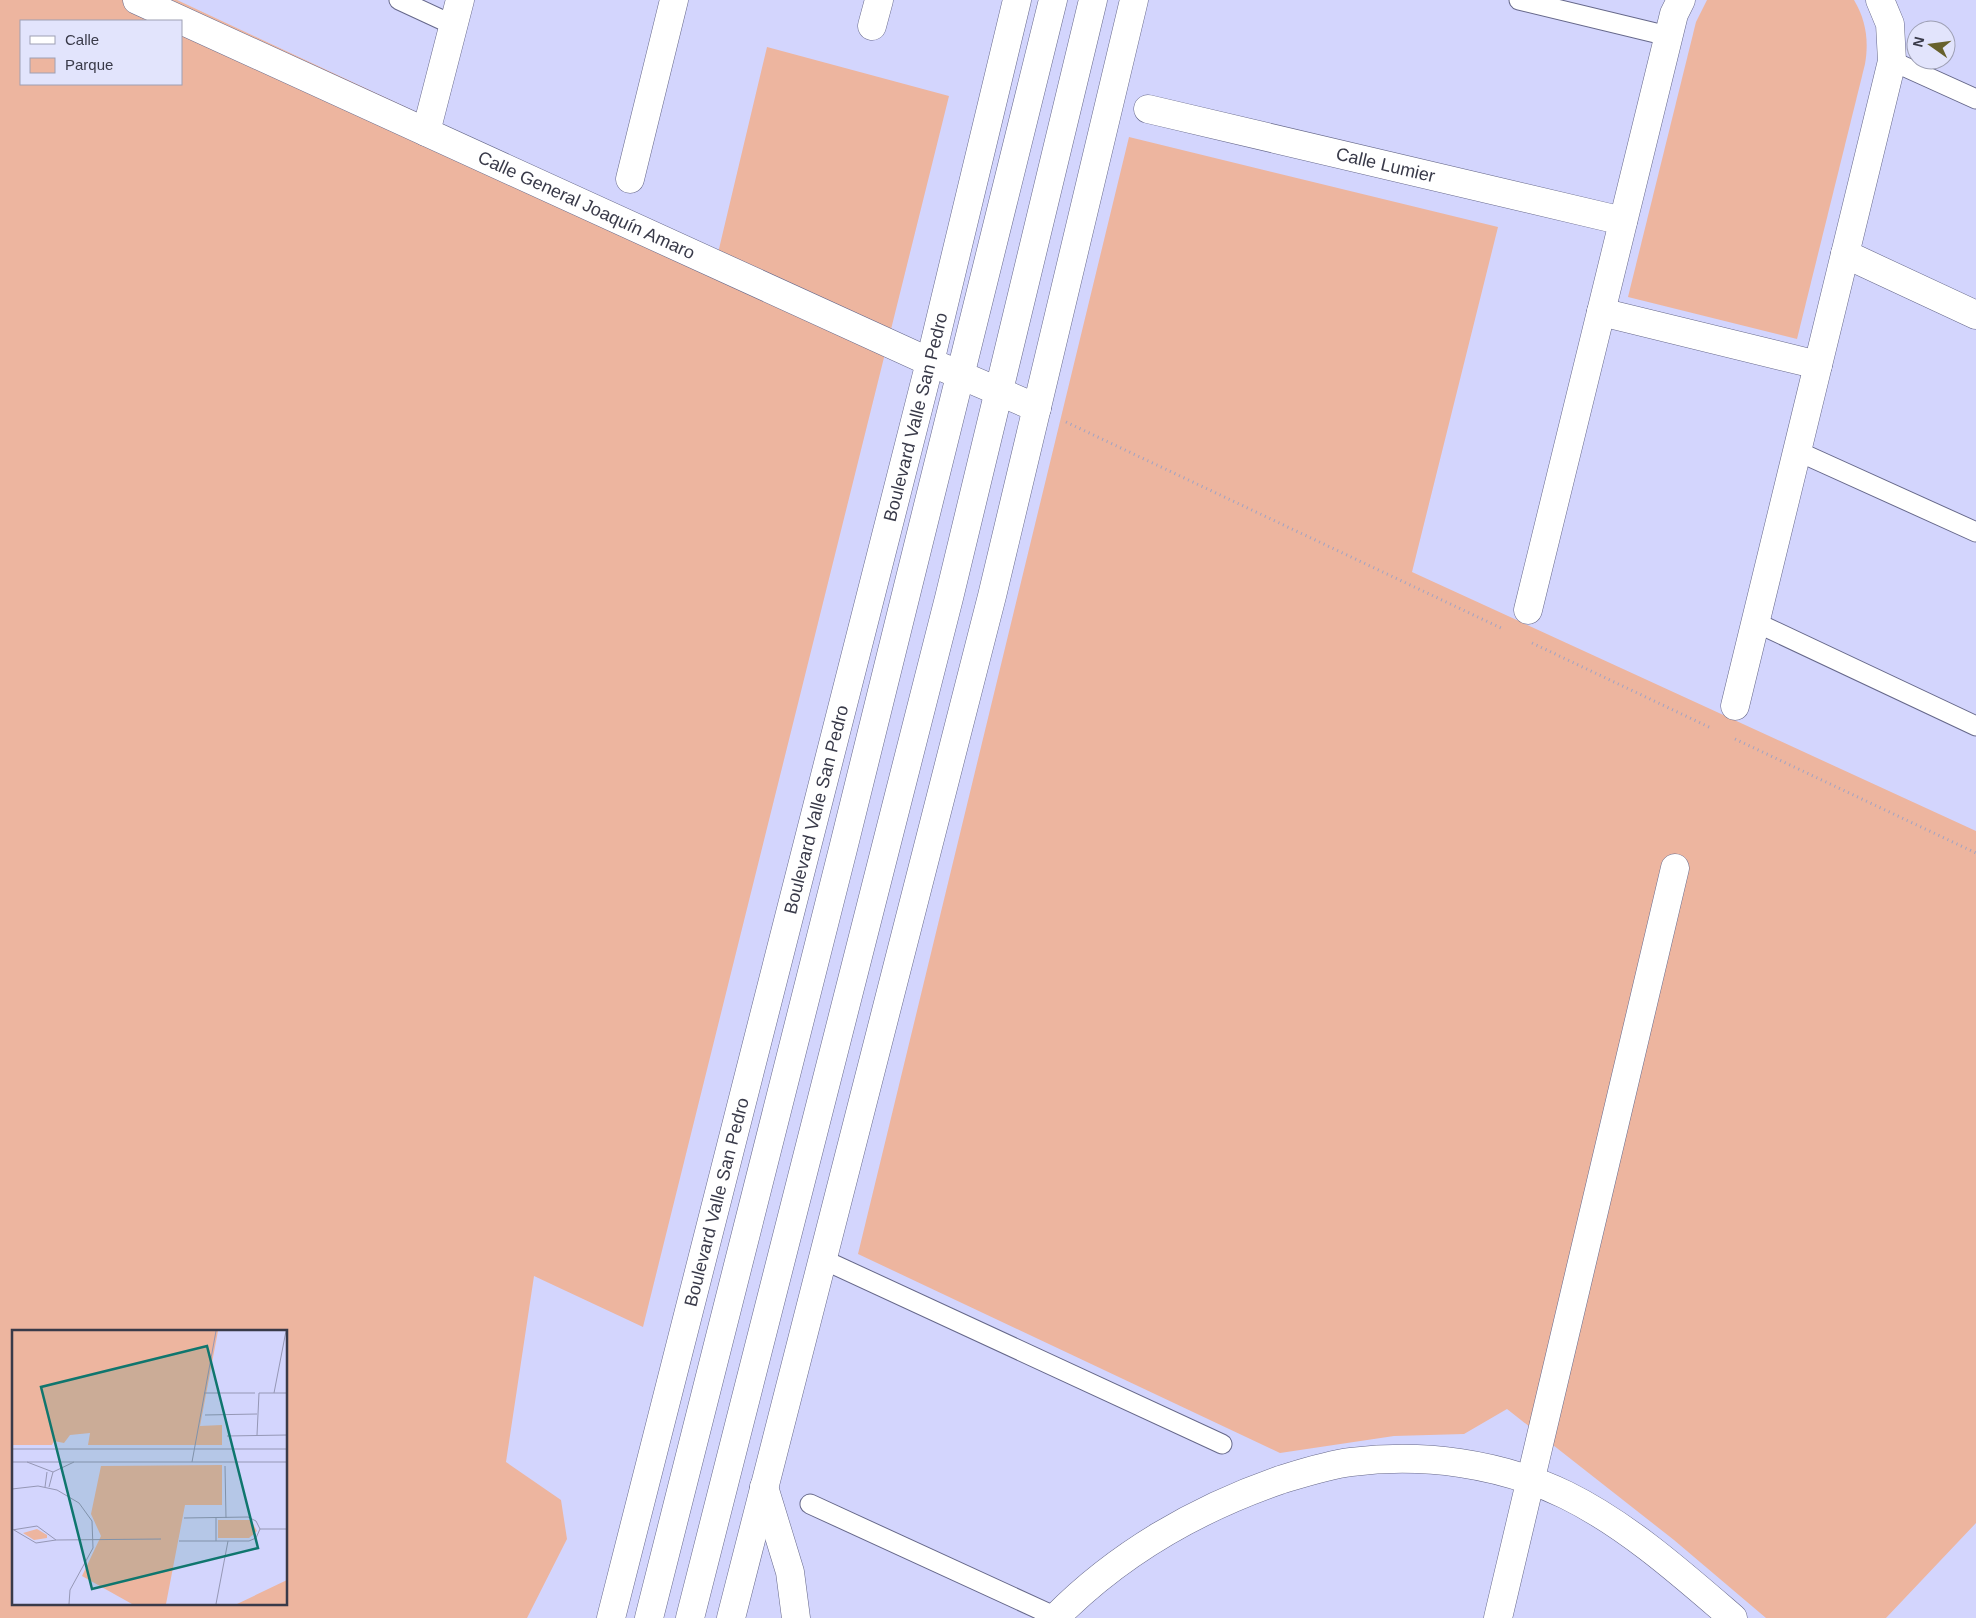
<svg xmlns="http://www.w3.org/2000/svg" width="1976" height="1618" font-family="Helvetica,sans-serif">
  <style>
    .green { fill: #edb59f; fill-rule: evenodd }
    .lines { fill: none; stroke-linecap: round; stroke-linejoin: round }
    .service-casing { stroke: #66688a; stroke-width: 21 }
    .minor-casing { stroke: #66688a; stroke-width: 29 }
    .secondary-casing { stroke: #66688a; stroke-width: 29 }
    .path { stroke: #a1a3c3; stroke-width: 3; stroke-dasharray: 1 4; stroke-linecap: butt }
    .service { stroke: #fff; stroke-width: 19 }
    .minor { stroke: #fff; stroke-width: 28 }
    .secondary { stroke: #fff; stroke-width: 28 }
    .labels { text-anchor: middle; stroke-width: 5; stroke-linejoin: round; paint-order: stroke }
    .street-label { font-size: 18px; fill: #393a49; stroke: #e2e4fc }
    .inset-road { fill: none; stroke: #9597b5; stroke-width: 1 }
    .view { fill: #0f766e; fill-opacity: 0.15; stroke: #0f766e; stroke-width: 2.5 }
    .inset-edge { fill: none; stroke: #393a49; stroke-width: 2.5 }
  </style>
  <rect width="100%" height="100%" fill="#d3d5fd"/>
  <g class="green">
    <path d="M0 0H177L718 253 767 47 949 96 643 1327 534 1276 506 1462 561 1500 567 1539 527 1618H0ZM21 21H181V84H21ZM14 1332H286V1604H14Z"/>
    <path d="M1707 0H1854C1866 20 1869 41 1865 64L1797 339 1628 297 1696 22Z"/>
    <path d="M1129 137 1498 227 1412 572 1976 831V1523L1886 1618H1766L1674 1540 1507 1409 1464 1434 1394 1436 1280 1453 858 1254Z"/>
  </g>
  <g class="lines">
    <g class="service-casing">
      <g id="service">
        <path d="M399 0 453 25"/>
        <path d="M1519 0 1668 36"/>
        <path d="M1892 61 1976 99"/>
        <path d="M1797 451 1976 532"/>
        <path d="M1755 622 1976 726"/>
        <path d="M822 1259 1222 1444"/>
        <path d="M810 1504 1056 1617"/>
      </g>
    </g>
    <g class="minor-casing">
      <g id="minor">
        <path id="s1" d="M137 0 930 362 1037 408"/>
        <path d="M872 26 879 0"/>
        <path id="s2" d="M1148 109 1623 221"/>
        <path d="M426 132 460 0"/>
        <path d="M630 179 674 0"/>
        <path d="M1845 254 1976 315"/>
        <path d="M1601 312 1818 365"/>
        <path d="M1528 610 1674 14 1681 0"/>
        <path d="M1735 706 1892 61 1890 24 1880 0"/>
        <path d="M764 1487 790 1572 796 1618"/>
        <path d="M1055 1618C1117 1555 1196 1509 1280 1480 1303 1473 1327 1465 1351 1462 1424 1453 1499 1463 1566 1495 1627 1525 1682 1574 1733 1618"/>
        <path d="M1498 1618 1675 868"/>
      </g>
    </g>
    <g class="secondary-casing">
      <g id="secondary">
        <path id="s3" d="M611 1618 930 362 1017 0"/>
        <path d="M649 1618 843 849 1053 0"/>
        <path d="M690 1618 949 598 1093 0"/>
        <path d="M731 1618 992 596 1134 0"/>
      </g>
    </g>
    <g class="path">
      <path d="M1066 422 1501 628"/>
      <path d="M1532 643 1711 728"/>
      <path d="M1735 739 1976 853"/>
    </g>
    <use href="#service" class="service"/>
    <use href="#minor" class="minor"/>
    <use href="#secondary" class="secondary"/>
  </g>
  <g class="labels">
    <g class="street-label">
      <text dy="6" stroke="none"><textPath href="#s2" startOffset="244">Calle Lumier</textPath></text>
      <text dy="6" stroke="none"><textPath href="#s1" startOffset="494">Calle General Joaquín Amaro</textPath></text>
      <text dy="6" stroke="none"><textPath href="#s3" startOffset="1239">Boulevard Valle San Pedro</textPath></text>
      <text dy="6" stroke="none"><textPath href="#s3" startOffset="834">Boulevard Valle San Pedro</textPath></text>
      <text dy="6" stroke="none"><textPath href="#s3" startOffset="429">Boulevard Valle San Pedro</textPath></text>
    </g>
  </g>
  <g transform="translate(12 1330)">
    <rect width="275" height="275" fill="#d3d5fd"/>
    <path d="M0 1H206L188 96 210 95V115H76L78 103 58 105 52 113 42 111 40 115H0ZM210 135V175H173L154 274H120L70 246 89 206 79 184 89 136ZM206 190H239L245 201 237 208H206ZM25 199 35 205V208L22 210 11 203ZM275 250V274H225Z" fill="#edb59f"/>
    <path class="inset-road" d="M192 63H243M262 63 274 1M193 85 245 84M245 105 247 63H275M215 106 275 105M0 119H275M0 132H275M15 132 41 142 62 132M180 132 204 1M213 136 214 188M33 157 35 142M37 157 41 142M0 159 26 156 45 160 67 173 80 191 81 218 58 260 57 274M204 188V211M248 199H275M0 200 25 196 44 210M2 200 24 213 44 210 149 209M167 211H237L244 208 248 199 244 191 236 187 172 188M204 274 216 211"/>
    <path class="view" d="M195 16 246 218 80 259 29 57Z"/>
    <rect width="275" height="275" class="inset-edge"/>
  </g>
  <rect x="20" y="20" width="162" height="65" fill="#e2e4fc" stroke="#9ea0b4"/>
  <rect x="30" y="36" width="25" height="8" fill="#ffffff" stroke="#9ea0b4"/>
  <text x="65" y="45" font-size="15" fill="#393a49">Calle</text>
  <rect x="30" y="58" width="25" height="15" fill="#edb59f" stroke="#9ea0b4"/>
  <text x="65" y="70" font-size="15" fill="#393a49">Parque</text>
  <g transform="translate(1931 45) rotate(284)"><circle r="24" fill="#e2e4fc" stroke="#9ea0b4"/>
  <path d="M0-4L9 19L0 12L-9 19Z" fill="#67612d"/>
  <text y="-8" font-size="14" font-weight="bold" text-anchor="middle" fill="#393a49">N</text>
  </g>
</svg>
